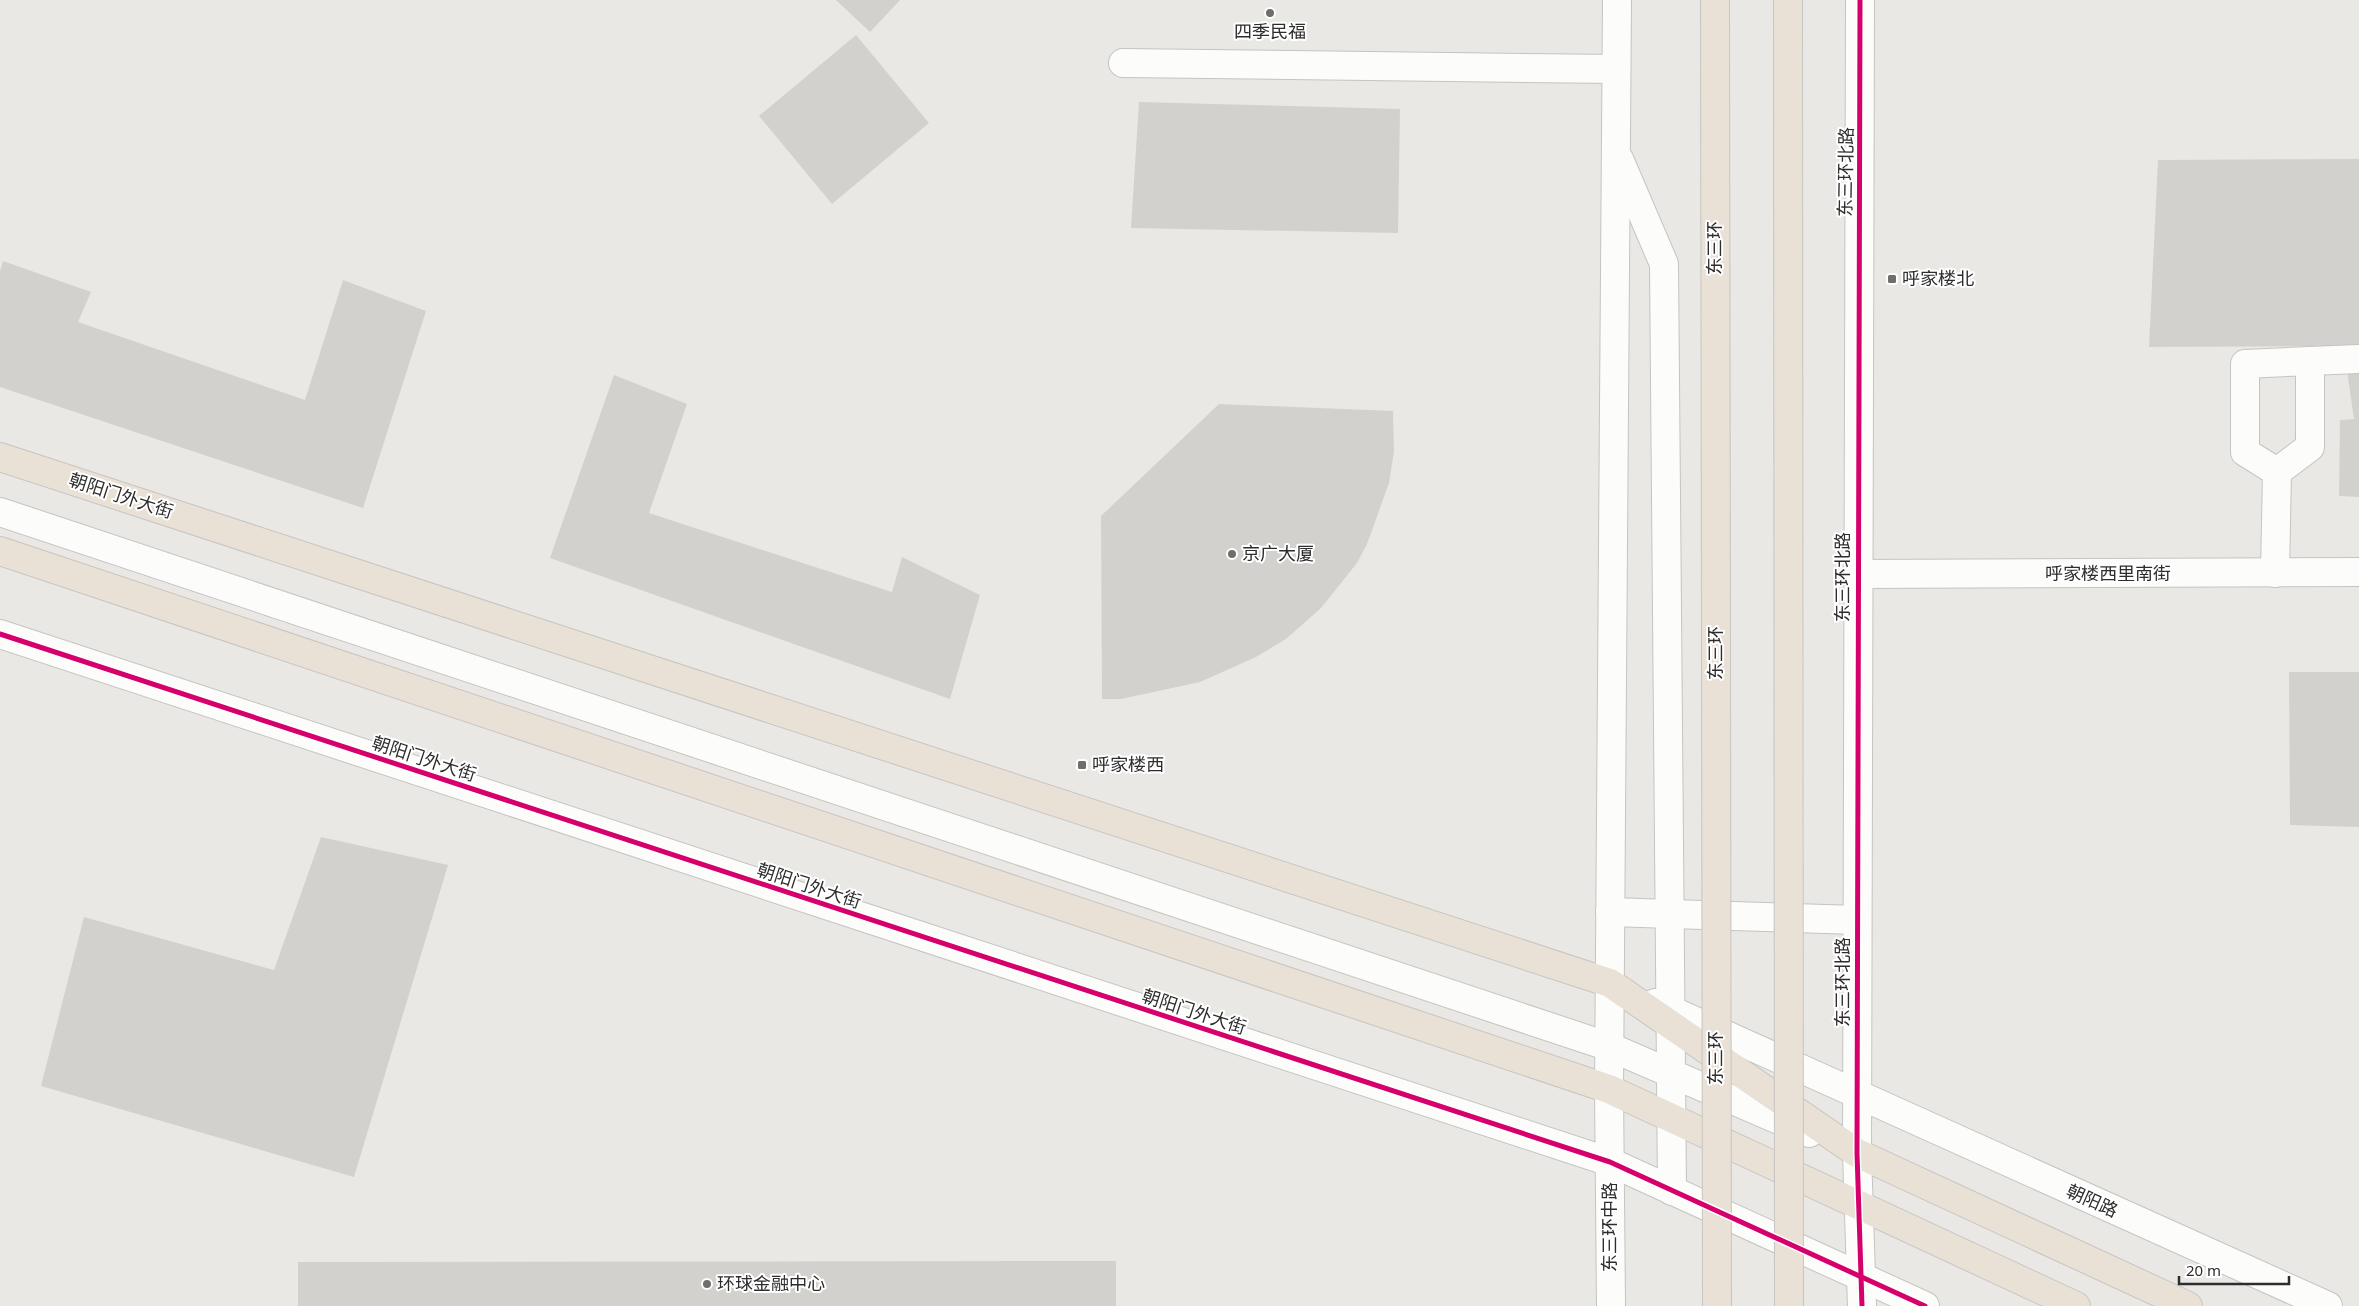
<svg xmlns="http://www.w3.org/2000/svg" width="2359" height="1306" font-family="'Noto Sans','Noto Sans SC',sans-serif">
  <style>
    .building { fill: #d3d1ce }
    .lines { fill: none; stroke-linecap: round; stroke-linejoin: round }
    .minor-casing { stroke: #c4c4c3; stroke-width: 30 }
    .highway-casing { stroke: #c6c5c3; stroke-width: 30 }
    .minor { stroke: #fcfcfb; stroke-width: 28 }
    .highway { stroke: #e9e0d6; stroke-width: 28 }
    .highway-bridge-casing { stroke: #c6c5c3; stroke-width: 30; stroke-linecap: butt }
    .highway-bridge { stroke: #e9e0d6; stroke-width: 28 }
    .cycleway-casing { stroke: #fff; stroke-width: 8 }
    .cycleway { stroke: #d6006c; stroke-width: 5 }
    .poi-dot { fill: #6f6e6d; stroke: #fff; stroke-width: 2 }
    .labels { text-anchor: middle; stroke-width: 4; stroke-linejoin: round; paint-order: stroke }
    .poi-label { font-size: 18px; fill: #2d2d2d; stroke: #fff; text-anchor: start }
    .street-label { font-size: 18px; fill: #2d2d2d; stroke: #fff }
  </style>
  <rect width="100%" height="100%" fill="#eae8e4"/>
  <g class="building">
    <path d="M836 0H900L870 32Z"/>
    <path d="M856 35 929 123 832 204 759 116Z"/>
    <path d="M1139 102 1400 109 1398 233 1131 228Z"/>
    <path d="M2359 159V346L2149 347 2158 160Z"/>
    <path d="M3 261 91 292 78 322 305 400 343 280 426 311 363 508 0 387V271Z"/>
    <path d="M2359 370V497L2339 496 2340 420 2354 419 2347 371Z"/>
    <path d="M614 375 687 404 649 513 892 592 902 557 980 595 950 699 550 558Z"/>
    <path d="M1219 404 1393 411 1394 451 1389 483 1367 544 1357 563 1321 608 1286 639 1256 657 1200 682 1121 699H1102L1101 516Z"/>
    <path d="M2289 672H2359V827L2290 825Z"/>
    <path d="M321 837 448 865 354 1177 41 1086 84 917 274 970Z"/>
    <path d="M1116 1261V1306H298V1262Z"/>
  </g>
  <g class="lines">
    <g class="minor-casing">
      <g id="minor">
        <path d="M1860 0 1857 1153 1862 1306"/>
        <path d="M1123 63 1616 69"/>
        <path d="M1619 159 1664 264 1672 1191"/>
        <path d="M2310 361 2359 359"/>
        <path d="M0 512 1610 1047 1809 1133"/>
        <path d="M2275 573 2277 472 2310 447V361L2245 364V452L2277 472"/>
        <path d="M1857 574 2359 572"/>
        <path d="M0 634 1610 1162 1925 1306"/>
        <path d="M1610 912 1857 920"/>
        <path d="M1655 1003 2328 1306"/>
        <path d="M1611 1306 1609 1089 1617 0"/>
      </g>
    </g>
    <g class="highway-casing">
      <g id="highway">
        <path d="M0 457 1610 983 1857 1153 2188 1306"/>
        <path d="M0 551 1609 1089 2076 1306"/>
      </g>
    </g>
    <use href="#minor" class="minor"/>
    <use href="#highway" class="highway"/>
    <g class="highway-bridge-casing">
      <g id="highway-bridge">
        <path d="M1715 0 1717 1306"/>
        <path d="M1788 0 1789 1306"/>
      </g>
    </g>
    <use href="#highway-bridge" class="highway-bridge"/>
    <g class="cycleway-casing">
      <g id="cycleway">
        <path d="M1860 0 1857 1153 1862 1306"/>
        <path d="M0 634 1610 1162 1925 1306"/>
      </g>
    </g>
    <use href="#cycleway" class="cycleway"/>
  </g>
  <g class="poi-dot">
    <circle cx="1270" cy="13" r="5"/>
    <rect x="1887" y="274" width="10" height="10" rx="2.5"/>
    <circle cx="1232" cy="554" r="5"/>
    <rect x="1077" y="760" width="10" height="10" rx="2.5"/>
    <circle cx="707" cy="1284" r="5"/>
  </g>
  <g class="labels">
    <g class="poi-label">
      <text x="1270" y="38" text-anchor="middle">四季民福</text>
      <text x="1902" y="285">呼家楼北</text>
      <text x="1242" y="560">京广大厦</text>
      <text x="1092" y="771">呼家楼西</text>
      <text x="717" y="1290">环球金融中心</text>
    </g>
    <g class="street-label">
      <text transform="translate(1846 172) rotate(-89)" y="6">东三环北路</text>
      <text transform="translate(1715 248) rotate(-90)" y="6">东三环</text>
      <text transform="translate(121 496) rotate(18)" y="6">朝阳门外大街</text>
      <text x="2108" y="580">呼家楼西里南街</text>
      <text transform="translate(1843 577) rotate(-90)" y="6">东三环北路</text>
      <text transform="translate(1716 653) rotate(-90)" y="6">东三环</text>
      <text transform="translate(424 759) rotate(18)" y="6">朝阳门外大街</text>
      <text transform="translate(809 886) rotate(18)" y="6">朝阳门外大街</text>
      <text transform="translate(1843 982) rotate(-90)" y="6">东三环北路</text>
      <text transform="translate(1194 1012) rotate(18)" y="6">朝阳门外大街</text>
      <text transform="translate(1716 1058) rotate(-90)" y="6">东三环</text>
      <text transform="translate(2092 1201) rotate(24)" y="6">朝阳路</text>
      <text transform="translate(1610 1227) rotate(-90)" y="6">东三环中路</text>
    </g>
  </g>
  <path d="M2179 1276v8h110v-8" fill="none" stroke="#2d2d2d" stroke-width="2.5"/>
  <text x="2186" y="1276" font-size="15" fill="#2d2d2d" stroke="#ffffff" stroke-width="4" paint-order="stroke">20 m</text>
</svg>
